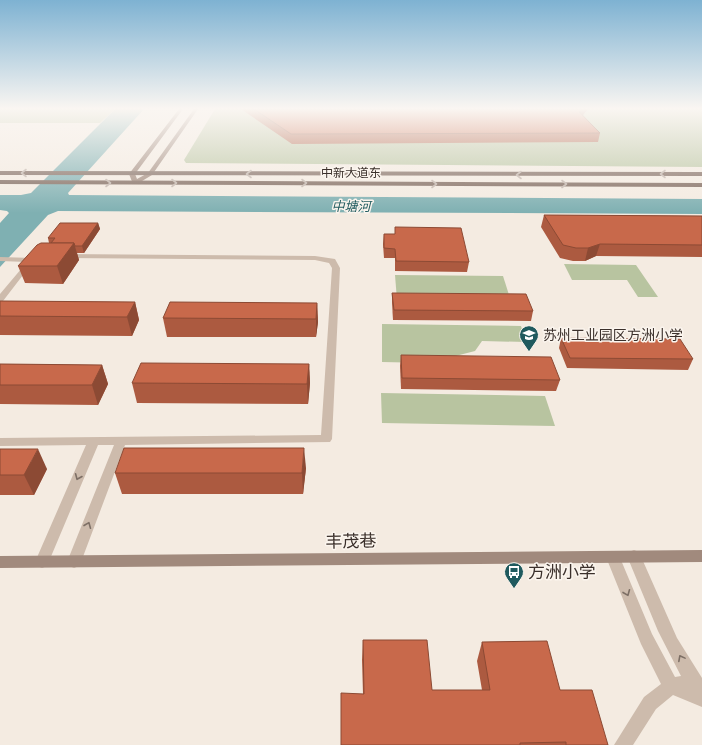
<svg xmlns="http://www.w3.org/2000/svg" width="702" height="745" font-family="Barlow,'Noto Sans SC',sans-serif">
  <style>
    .green { fill: #b8c4a0 }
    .water { fill: #7fb0b2 }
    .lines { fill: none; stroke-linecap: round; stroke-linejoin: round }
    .street { fill: #cdbbac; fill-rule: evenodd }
    .secondary { fill: #a18a7d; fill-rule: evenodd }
    .primary { fill: #7d675c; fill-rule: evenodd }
    .wall { fill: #ac5a40 }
    .shaded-wall { fill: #8c4a34 }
    .building { fill: #c8694b; stroke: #8c4a34 }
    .oneway { stroke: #c2b5ac }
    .oneway2 { stroke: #7d6f65 }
    .labels { text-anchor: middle; stroke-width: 3; stroke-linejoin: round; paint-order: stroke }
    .far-street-label { font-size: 12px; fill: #3b302b; stroke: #fbf5ee }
    .far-water-label { font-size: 13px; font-style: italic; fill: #1f5a5e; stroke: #fbf5ee }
    .poi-label { font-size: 14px; fill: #3b302b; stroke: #fbf5ee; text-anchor: start }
    .near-street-label { font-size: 17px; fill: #3b302b; stroke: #fbf5ee }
    .near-poi-label { font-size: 17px; fill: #3b302b; stroke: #fbf5ee; text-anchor: start }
  </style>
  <rect width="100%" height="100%" fill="#f4ebe1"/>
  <g class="green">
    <path d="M0 109H115L100 123H0Z"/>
    <path d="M215 109H702V167L186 163 184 160Z"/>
    <path d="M564 264 636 265 658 297H638L627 280H572Z"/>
    <path d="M395 275 503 276 511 301 397 300Z"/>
    <path d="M382 324 521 326 526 342 482 341 475 351 428 363 382 362Z"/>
    <path d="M381 393 545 396 555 426 382 423Z"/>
  </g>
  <path class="water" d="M115 109H144L68 193 69 195 702 199V214L58 211 48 215 0 267V223L9 213 7 211 0 210V195H21L31 193Z"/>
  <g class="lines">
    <g class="street">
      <path d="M61 254 315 256 335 259 340 268 332 439 330 442 125 445 81 562 79 566 74 568 69 566 67 562 114 445H98L47 566 42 568 37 566 35 562 86 445 0 446V438L321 435 332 268 329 263 315 260 64 258H61Z"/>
      <path d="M0 257 33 258 37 260 33 262 3 301 0 302V294L27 262 0 261Z"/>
      <path d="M634 550 639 552 677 638 702 678V707L673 695 656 709 633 745H614L644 697 661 684 641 644 606 557 608 553 613 551 618 553 652 634 675 677 681 676 658 631 627 556 629 552Z"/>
    </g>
    <g class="secondary">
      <path d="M179 109H183L135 174 137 179 148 173 194 109H198L152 175 137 184H133L129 174Z"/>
      <path d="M702 550V562L0 568V556Z"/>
    </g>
    <g class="primary">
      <path d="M0 171 702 172V176L0 175Z"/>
      <path d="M0 180 702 183V187L0 184Z"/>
    </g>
  </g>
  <g class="wall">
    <path d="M241 109H588L583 115 600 133 598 142 292 144Z"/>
    <path d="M544 215 702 216V257L596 256 585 261H573L560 258 541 227Z"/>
    <path d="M98 223 100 229 84 253H77L79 260 63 284 25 283 18 266 49 243 48 238Z"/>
    <path d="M395 227 469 262 467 272 395 271V258H384L383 244 384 234H395Z"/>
    <path d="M392 293 533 311 531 321 393 320 392 303Z"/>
    <path d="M0 301 135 302 139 320 132 336 0 335Z"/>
    <path d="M317 303 318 322 316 337H167L163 318Z"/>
    <path d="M561 338 693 359 688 370 567 368 559 348Z"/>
    <path d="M401 355 560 380 556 391 401 389 400 366Z"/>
    <path d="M0 364 102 365 108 384 98 405 0 404Z"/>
    <path d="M309 364 310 383 308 404 137 403 132 383Z"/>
    <path d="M0 449 47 469 34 495H0Z"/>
    <path d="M306 468 303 494H122L115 473Z"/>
    <path d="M363 640 432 690H482L477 661 482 642 560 690 608 745H341L363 694 362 660Z"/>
  </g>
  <g class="shaded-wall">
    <path d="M582 109H588L577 121 579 112Z"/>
    <path d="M98 223 100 229 84 253 82 246Z"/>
    <path d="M74 243 79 260 63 284 57 266Z"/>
    <path d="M600 244 596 256 585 261 588 248Z"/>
    <path d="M135 302 139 320 132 336 127 317Z"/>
    <path d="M317 303 318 322 316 337V319Z"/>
    <path d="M309 364 310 383 308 404 307 384Z"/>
    <path d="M102 365 108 384 98 405 92 385Z"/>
    <path d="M304 448 306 468 303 494 302 473Z"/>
    <path d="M38 449 47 469 34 495 24 475Z"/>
  </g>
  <g class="building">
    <path d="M254 109H582L579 112 600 133 291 134Z"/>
    <path d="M544 215 702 216V245L600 244 588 248H576L563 245Z"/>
    <path d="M60 223H98L82 246H75L74 243H51L55 238H48Z"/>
    <path d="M395 227 461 228 469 262 396 261 395 249 384 248V234H395Z"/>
    <path d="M41 243H74L57 266H18L37 245Z"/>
    <path d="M392 293 526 294 533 311 394 310Z"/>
    <path d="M0 301 135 302 127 317 0 316Z"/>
    <path d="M170 302 317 303 316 319 163 318Z"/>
    <path d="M561 338 680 339 693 359 570 358Z"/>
    <path d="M401 355 551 357 560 380 402 378Z"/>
    <path d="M141 363 309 364 307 384 132 383Z"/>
    <path d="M0 364 102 365 92 385H0Z"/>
    <path d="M124 448H304L302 473H115Z"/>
    <path d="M0 449H38L24 475H0Z"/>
    <path d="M363 640H427L432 690H490L482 642 547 641 560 690H592L608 745H566V742L520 743V745H341V693L364 694Z"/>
  </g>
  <defs><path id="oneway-chevron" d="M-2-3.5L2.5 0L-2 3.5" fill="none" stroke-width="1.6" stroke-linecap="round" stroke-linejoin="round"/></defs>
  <g class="oneway">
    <use href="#oneway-chevron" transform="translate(24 173) rotate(-180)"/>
    <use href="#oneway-chevron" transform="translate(249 174) rotate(-180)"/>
    <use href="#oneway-chevron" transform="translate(663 174) rotate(180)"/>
    <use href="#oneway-chevron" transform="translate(519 175) rotate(180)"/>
    <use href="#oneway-chevron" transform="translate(108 183)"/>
    <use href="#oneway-chevron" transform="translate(174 183)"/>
    <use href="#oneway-chevron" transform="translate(304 183)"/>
    <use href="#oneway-chevron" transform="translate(434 184)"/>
    <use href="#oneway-chevron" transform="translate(564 184)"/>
  </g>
  <g class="oneway2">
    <use href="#oneway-chevron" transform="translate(78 477) rotate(113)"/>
    <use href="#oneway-chevron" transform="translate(88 525) rotate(-68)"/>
    <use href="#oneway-chevron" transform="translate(627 593) rotate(68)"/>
    <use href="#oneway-chevron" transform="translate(681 658) rotate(-118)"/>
  </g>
  <linearGradient id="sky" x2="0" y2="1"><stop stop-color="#7eb2d2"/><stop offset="0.51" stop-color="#faf6f2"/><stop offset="1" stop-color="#faf6f2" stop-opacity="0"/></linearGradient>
  <rect width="702" height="213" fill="url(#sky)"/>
  <defs>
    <g id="school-pin" transform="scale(1)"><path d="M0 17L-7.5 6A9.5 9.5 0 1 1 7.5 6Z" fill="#1f5a5e" stroke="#fbf5ee"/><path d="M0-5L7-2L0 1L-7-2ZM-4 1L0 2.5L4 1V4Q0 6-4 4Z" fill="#fff"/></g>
    <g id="bus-pin" transform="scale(1)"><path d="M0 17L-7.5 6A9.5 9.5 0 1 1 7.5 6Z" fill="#1f5a5e" stroke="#fbf5ee"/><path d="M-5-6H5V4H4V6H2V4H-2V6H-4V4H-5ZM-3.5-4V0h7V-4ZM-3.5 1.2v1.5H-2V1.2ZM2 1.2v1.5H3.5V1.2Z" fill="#fff"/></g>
  </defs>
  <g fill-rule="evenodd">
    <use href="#school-pin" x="529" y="335"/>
    <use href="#bus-pin" x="514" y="572"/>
  </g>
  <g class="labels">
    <g class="far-street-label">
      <text x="351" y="177">中新大道东</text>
    </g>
    <g class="far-water-label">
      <text x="351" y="211">中塘河</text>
    </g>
    <g class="poi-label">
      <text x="543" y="340">苏州工业园区方洲小学</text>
    </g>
    <g class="near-street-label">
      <text transform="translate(351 541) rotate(-1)" y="6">丰茂巷</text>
    </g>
    <g class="near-poi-label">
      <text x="528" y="578">方洲小学</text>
    </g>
  </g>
</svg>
